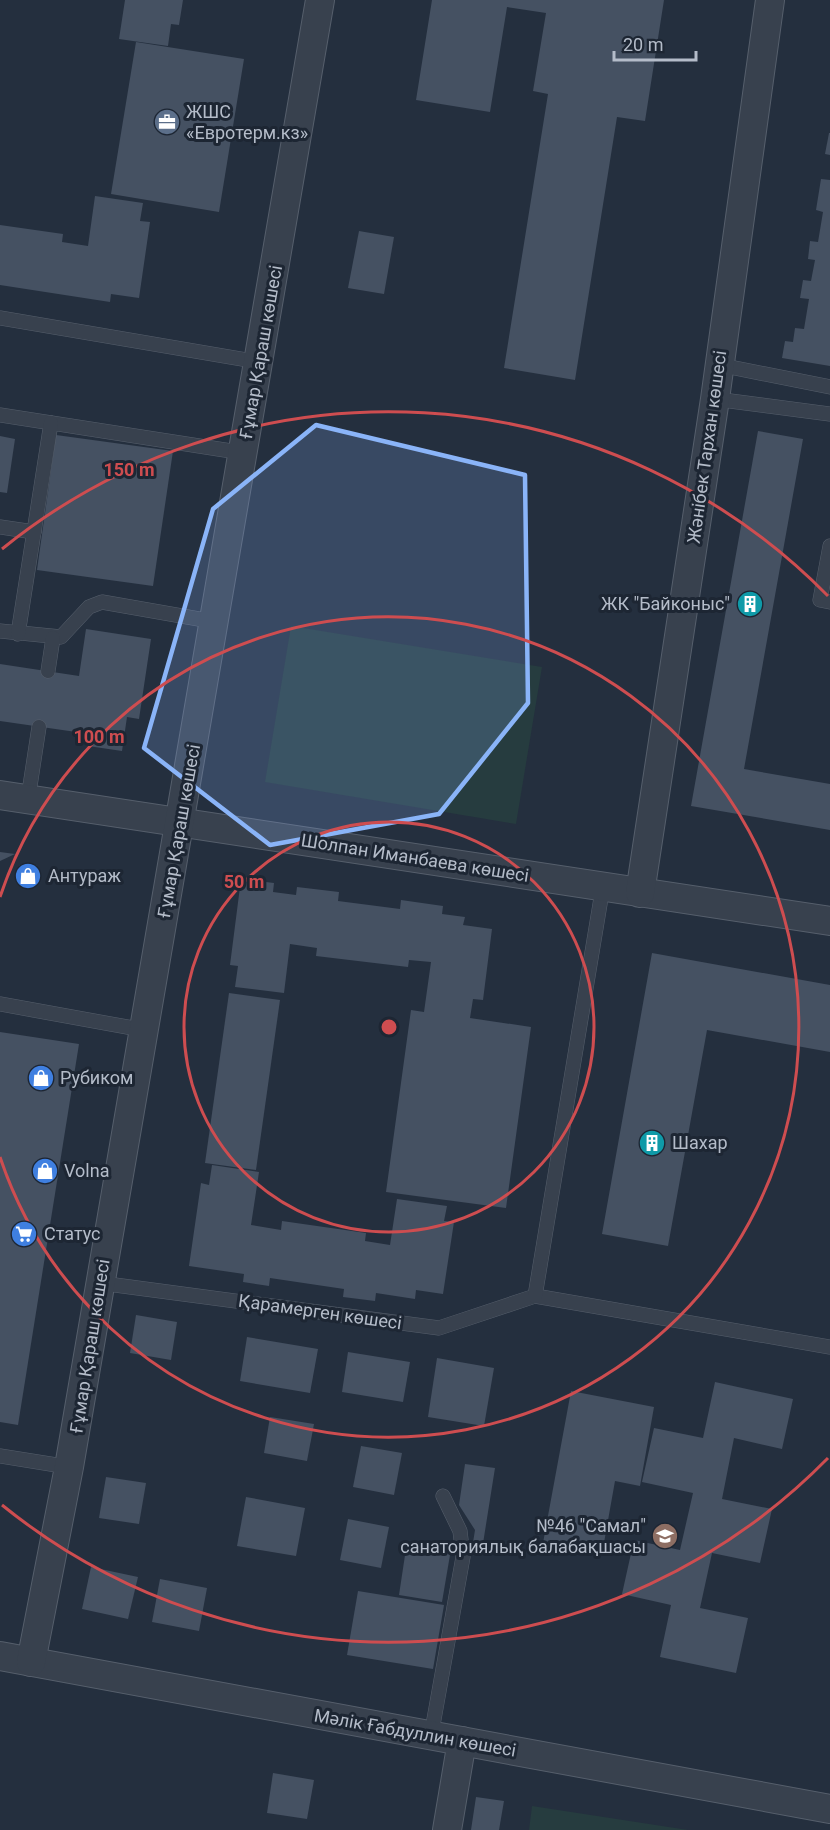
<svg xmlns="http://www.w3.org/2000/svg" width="830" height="1830" font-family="Roboto,sans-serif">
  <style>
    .green { fill: #263c3f }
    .building { fill: #455162 }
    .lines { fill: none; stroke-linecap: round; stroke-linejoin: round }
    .service-casing { stroke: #565f6c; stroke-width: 15 }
    .minor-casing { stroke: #565f6c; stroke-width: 30 }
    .service { stroke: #38414e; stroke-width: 14 }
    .minor { stroke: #38414e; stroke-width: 28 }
    .marked { fill: #8ab4f8; fill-opacity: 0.2; stroke: #8ab4f8; stroke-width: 4.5; stroke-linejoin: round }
    .ring { fill: none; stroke: #ce4d50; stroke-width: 3 }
    .labels { text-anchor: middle; stroke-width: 6; stroke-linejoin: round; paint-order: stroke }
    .poi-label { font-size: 18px; fill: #b4bcc9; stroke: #1d2633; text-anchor: start }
    .street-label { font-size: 18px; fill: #b4bcc9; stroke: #1d2633 }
    .centre { fill: #ce4d50; stroke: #1d2633; stroke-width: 3 }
    .ring-label { font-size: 18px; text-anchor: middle; font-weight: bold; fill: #ce4d50; stroke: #1d2633; stroke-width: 6; stroke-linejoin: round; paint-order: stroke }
  </style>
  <rect width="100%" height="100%" fill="#242f3e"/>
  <g class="green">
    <path d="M291 626 542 667 516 824 265 782Z"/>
    <path d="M532 1806 688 1830H529Z"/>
  </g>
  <g class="building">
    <path d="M125 0H183L179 25 171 24 168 46 119 39Z"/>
    <path d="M432 0H664L645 121 617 117 575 380 504 368 548 94 533 91 546 13 507 7 490 112 416 100Z"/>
    <path d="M136 42 244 59 219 212 111 194Z"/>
    <path d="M829 133H830V155L825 154Z"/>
    <path d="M821 179 830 180V366L782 358 785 341 793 342 795 328 804 329 809 299 800 298 803 280 811 281 815 260 808 259 810 241 818 242 823 212 816 210Z"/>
    <path d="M95 196 143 203 140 221 150 222 139 298 111 294 110 302 0 285V225L63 234 62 242 88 246Z"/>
    <path d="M359 231 394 237 384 294 348 288Z"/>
    <path d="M758 431 803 439 744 769 830 784V830L691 806Z"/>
    <path d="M56 435 173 451 153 586 37 570Z"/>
    <path d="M0 436 15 439 7 493 0 492Z"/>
    <path d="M86 629 151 639 139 719 127 717 122 751 88 746 90 734 0 721V664L79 676Z"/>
    <path d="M0 852 15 854 0 861Z"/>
    <path d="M241 879 274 883 273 892 296 895 297 887 339 892 338 901 400 909 401 900 443 906 442 914 465 917 463 925 492 929 483 1000 473 999 470 1018 531 1027 506 1208 386 1192 411 1010 424 1012 431 962 409 960 408 967 316 956 317 948 290 944 284 993 235 987 238 966 230 965Z"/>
    <path d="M652 953 830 985V1052L707 1030 668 1246 602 1234Z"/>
    <path d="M229 993 280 1000 256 1170 205 1163Z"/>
    <path d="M0 1032 79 1044 18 1425 0 1422Z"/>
    <path d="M212 1165 259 1172 251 1225 281 1230 282 1221 366 1233 365 1241 390 1245 397 1199 447 1206 444 1221 454 1222 443 1294 416 1290 415 1299 376 1293 375 1301 343 1297 344 1289 270 1278 269 1286 243 1282 244 1274 189 1266 201 1183 209 1185Z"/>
    <path d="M136 1315 177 1322 171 1360 130 1353Z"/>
    <path d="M247 1337 318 1349 310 1393 240 1381Z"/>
    <path d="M348 1352 410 1362 403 1402 342 1392Z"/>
    <path d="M437 1358 494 1368 484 1426 428 1417Z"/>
    <path d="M715 1382 793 1399 782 1449 734 1438 722 1499 772 1509 760 1563 712 1553 700 1608 748 1618 736 1673 660 1657 671 1605 622 1594 634 1540 680 1550 693 1493 642 1482 654 1428 703 1438Z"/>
    <path d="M571 1391 654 1407 640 1486 615 1481 602 1554 543 1543Z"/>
    <path d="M270 1417 314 1424 307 1461 264 1453Z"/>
    <path d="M361 1446 402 1453 394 1495 353 1487Z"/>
    <path d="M465 1464 495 1468 481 1556 471 1555 475 1530 459 1505Z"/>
    <path d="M106 1477 146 1483 139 1524 99 1518Z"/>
    <path d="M246 1497 305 1508 296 1556 237 1546Z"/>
    <path d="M348 1519 389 1527 381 1568 340 1560Z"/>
    <path d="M407 1542 451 1549 442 1602 399 1595Z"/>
    <path d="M91 1567 138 1577 128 1619 82 1609Z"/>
    <path d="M160 1579 207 1588 199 1631 152 1622Z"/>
    <path d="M358 1591 444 1605 433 1669 347 1655Z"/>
    <path d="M273 1773 314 1780 307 1819 267 1813Z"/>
    <path d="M476 1797 504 1801 499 1830H471Z"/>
  </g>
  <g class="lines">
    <g class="service-casing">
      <g id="service">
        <path d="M0 318 259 362"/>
        <path d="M720 365 830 387"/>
        <path d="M715 399 830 414"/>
        <path d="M0 415 244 453"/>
        <path d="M0 527 34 532"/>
        <path d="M830 546 820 600 830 602"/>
        <path d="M0 631 61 637 89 607 102 602 216 622"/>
        <path d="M18 634 51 423"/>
        <path d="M48 671 53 638"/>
        <path d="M28 799 39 727"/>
        <path d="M0 1004 144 1030"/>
        <path d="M100 1283 439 1328 535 1296 830 1347"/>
        <path d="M535 1296 603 886"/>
        <path d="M0 1456 69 1467"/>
        <path d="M431 1736 463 1557 460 1531 443 1496"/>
      </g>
    </g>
    <g class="minor-casing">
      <g id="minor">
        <path d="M0 795 830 921"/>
        <path d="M640 893 715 399 770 0"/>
        <path d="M0 1656 830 1809"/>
        <path d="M31 1662 69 1467 320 0"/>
        <path d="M447 1830 462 1741"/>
      </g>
    </g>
    <use href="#service" class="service"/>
    <use href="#minor" class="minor"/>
  </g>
  <path class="marked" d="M316 425 525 475 528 703 439 814 270 845 144 748 213 509Z"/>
  <g class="ring">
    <circle cx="389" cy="1027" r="205"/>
    <path d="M0 897A410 410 0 1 1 0 1157"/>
    <path d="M828 1458A615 615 0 0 1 2 1505M2 549A615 615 0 0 1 828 596"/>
  </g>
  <defs>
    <g id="office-disc" transform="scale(1.35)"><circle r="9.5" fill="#5c6f8a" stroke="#1d2633"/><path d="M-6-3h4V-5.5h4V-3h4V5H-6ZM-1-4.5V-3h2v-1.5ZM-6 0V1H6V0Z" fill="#fff"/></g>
    <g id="building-disc" transform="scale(1.35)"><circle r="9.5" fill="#0f9aa8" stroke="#1d2633"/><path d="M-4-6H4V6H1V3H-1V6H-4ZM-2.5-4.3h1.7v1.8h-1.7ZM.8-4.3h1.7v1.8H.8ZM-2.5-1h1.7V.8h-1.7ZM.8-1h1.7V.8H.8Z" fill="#fff"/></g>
    <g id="shop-disc" transform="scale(1.35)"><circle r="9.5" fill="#3f7fe0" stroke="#1d2633"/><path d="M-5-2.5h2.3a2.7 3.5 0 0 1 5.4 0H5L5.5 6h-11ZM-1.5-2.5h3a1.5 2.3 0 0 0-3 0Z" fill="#fff"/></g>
    <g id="supermarket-disc" transform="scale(1.35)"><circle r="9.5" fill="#3f7fe0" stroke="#1d2633"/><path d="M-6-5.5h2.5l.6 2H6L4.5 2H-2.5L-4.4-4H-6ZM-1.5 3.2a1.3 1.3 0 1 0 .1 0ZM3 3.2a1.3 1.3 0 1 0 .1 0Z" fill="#fff"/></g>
    <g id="school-disc" transform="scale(1.35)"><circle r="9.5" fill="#8d6e63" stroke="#1d2633"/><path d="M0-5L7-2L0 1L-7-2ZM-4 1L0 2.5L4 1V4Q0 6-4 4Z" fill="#fff"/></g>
  </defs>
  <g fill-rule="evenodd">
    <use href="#office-disc" x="167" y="122"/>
    <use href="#building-disc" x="750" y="604"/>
    <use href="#shop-disc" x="28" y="876"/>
    <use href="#shop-disc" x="41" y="1078"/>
    <use href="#building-disc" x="652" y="1143"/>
    <use href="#shop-disc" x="45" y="1171"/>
    <use href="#supermarket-disc" x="24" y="1234"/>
    <use href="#school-disc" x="665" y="1536"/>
  </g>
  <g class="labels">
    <g class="poi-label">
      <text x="186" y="118">ЖШС<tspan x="186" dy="21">«Евротерм.кз»</tspan></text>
      <text x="730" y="610" text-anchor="end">ЖК "Байконыс"</text>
      <text x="48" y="882">Антураж</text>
      <text x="60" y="1084">Рубиком</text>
      <text x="672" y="1149">Шахар</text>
      <text x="64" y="1177">Volna</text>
      <text x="44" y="1240">Статус</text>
      <text x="646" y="1532" text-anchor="end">№46 "Самал"<tspan x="646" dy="21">санаториялық балабақшасы</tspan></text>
    </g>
    <g class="street-label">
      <text transform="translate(261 352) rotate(-80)" y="6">Ғұмар Қараш көшесі</text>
      <text transform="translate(707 447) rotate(-82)" y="6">Жәнібек Тархан көшесі</text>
      <text transform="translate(179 831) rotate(-80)" y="6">Ғұмар Қараш көшесі</text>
      <text transform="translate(415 858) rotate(9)" y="6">Шолпан Иманбаева көшесі</text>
      <text transform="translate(320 1312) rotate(8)" y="6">Қарамерген көшесі</text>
      <text transform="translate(90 1346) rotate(-81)" y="6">Ғұмар Қараш көшесі</text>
      <text transform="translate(415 1733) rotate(10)" y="6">Мәлік Ғабдуллин көшесі</text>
    </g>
  </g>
  <circle cx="389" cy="1027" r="9" class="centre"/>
  <g class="ring-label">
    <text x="129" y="476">150 m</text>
    <text x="99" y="743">100 m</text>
    <text x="244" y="888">50 m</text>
  </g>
  <path d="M614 51v9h82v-9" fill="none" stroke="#b4bcc9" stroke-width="3"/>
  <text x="623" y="51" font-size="18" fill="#b4bcc9" stroke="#1d2633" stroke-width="4.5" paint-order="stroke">20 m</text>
</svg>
